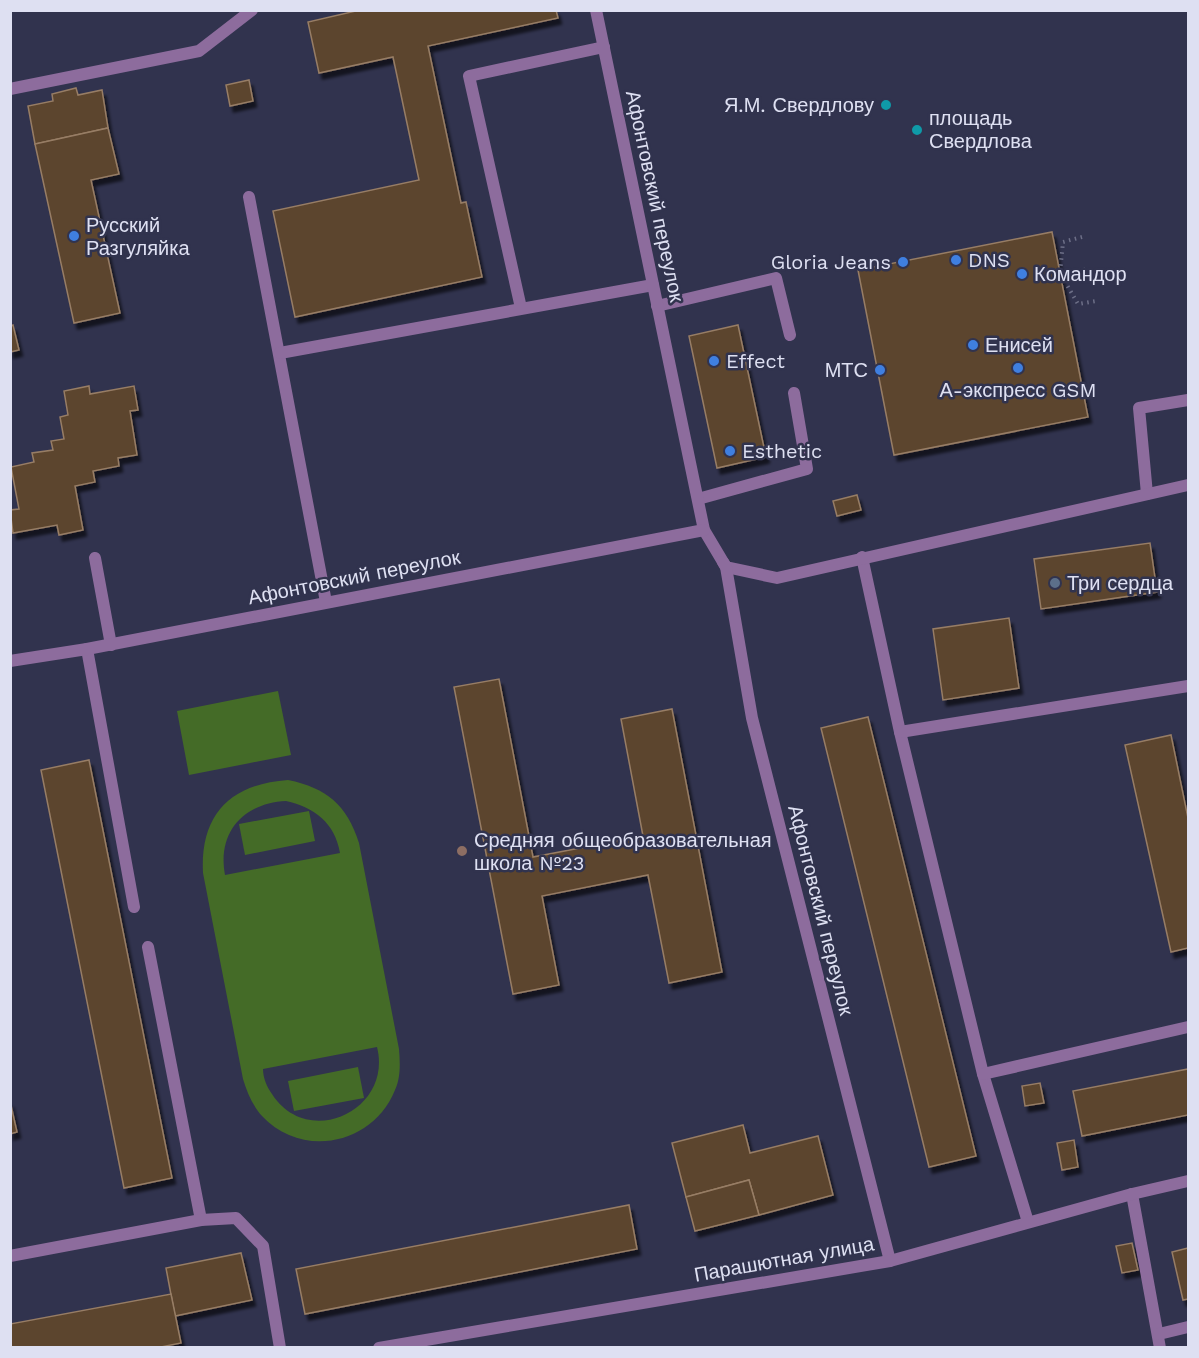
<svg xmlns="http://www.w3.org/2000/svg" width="1199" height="1358" font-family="'Work Sans',sans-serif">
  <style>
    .green { fill: #446b27; fill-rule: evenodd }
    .building { fill: #5b442d; stroke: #977d65; stroke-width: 1.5; filter: url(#shadow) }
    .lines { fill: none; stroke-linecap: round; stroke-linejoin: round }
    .path { stroke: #6d6f87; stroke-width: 4; stroke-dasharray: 1.5 4.5; stroke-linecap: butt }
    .lane { stroke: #8d6c9d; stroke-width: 12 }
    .street { stroke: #8d6c9d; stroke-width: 12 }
    .culture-dot { fill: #0f9aa8; stroke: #31334e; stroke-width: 2 }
    .shop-dot { fill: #3f7fe0; stroke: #31334e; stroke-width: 2 }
    .service-dot { fill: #5c6f8a; stroke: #31334e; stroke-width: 2 }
    .education-dot { fill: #8d6e63; stroke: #31334e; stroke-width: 2 }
    .labels { text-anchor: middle; stroke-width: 5; stroke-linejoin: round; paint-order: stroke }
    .poi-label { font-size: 20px; fill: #dee0f2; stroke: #31334e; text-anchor: start }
    .street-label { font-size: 20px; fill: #dee0f2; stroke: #31334e }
  </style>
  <defs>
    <filter id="shadow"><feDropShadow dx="3.5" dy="6" stdDeviation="1.5" flood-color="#0009"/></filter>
  </defs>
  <rect width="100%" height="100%" fill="#31334e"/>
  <g class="green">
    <path d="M278 691 291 755 189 775 177 711Z"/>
    <path d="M288 780C327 788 347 805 359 843L399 1049C400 1062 401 1077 395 1090 373 1145 302 1159 262 1116 252 1105 247 1092 243 1079L203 873C200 815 230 784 288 780ZM286 801C314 807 335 823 340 853L225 875C217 832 244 803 286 801ZM377 1047C393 1110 308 1150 272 1094 267 1087 263 1078 263 1069Z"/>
    <path d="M309 811 315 841 245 855 239 824Z"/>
    <path d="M358 1067 364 1098 294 1111 288 1081Z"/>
  </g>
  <g class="building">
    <path d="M360 10H556L558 18 428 46 461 203 466 202 482 277 295 317 273 211 419 180 393 57 319 73 308 22Z"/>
    <path d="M249 80 253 101 230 106 226 85Z"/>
    <path d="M76 88 78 95 102 90 108 128 35 144 28 106 53 101 52 94Z"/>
    <path d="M108 128 119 174 91 180 120 313 74 323 35 144Z"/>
    <path d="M1052 232 1088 417 894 455 858 270Z"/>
    <path d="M13 325 19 350 10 352V326Z"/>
    <path d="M738 325 766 457 717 468 689 336Z"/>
    <path d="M89 386 90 394 134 386 138 410 130 411 137 455 118 458 119 466 93 471 95 482 75 486 83 530 59 535 57 525 13 533 10 510 19 509 11 467 34 462 32 453 53 450 51 441 64 439 60 417 68 415 64 391Z"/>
    <path d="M857 495 861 510 837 516 833 501Z"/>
    <path d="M1150 543 1157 592 1041 609 1034 559Z"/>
    <path d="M1009 618 1019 688 943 700 933 629Z"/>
    <path d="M499 679 533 857 643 836 621 719 672 709 722 972 669 983 648 875 542 896 559 985 513 994 454 687Z"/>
    <path d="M868 717 976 1156 929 1167 821 728Z"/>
    <path d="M1171 735 1188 818V948L1171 952 1125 745Z"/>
    <path d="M89 760 172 1178 124 1188 41 770Z"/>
    <path d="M1188 1069V1115L1082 1136 1073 1091Z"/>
    <path d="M1040 1083 1044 1103 1025 1106 1022 1086Z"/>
    <path d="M10 1101 17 1132 10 1134Z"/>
    <path d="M743 1125 750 1153 818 1136 833 1195 759 1215 749 1180 686 1197 672 1143Z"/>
    <path d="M1074 1140 1078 1167 1062 1170 1057 1143Z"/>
    <path d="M749 1180 759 1215 695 1231 686 1197Z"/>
    <path d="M629 1205 637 1249 305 1314 296 1269Z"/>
    <path d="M1132 1243 1138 1270 1122 1273 1116 1246Z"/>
    <path d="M1188 1248V1299L1183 1300 1172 1252Z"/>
    <path d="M241 1253 252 1300 175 1316 166 1268Z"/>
    <path d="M171 1294 181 1343 156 1348H10V1324Z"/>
  </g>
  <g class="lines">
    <g class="path">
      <path d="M1082 237 1063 242 1060 273 1078 304 1096 301"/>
      <path d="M1060 273 1089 269"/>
    </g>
    <g class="lane">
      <path d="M10 89 199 51 252 10"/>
      <path d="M249 197 326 602"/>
      <path d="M657 306 776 278 790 335"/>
      <path d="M521 308 469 76 604 47"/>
      <path d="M280 353 653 285"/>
      <path d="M1147 494 1139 408 1188 400"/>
      <path d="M698 499 807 469 794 393"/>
      <path d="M862 557 900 732 983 1074 1028 1222"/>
      <path d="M95 558 111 645"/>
      <path d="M87 649 134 907"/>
      <path d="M900 732 1188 686"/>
      <path d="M148 947 201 1220"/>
      <path d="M983 1074 1188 1027"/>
      <path d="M1132 1194 1160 1348"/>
      <path d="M10 1256 201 1220 236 1218 263 1246 280 1348"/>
      <path d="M1159 1334 1188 1327"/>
    </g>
    <g class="street">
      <path d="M596 10 704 530 726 567 777 578 1188 485"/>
      <path d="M723 562 726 567 752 718 890 1261"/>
      <path d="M10 661 87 649 704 530"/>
      <path d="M379 1348 890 1261 1132 1194 1188 1181"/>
    </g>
  </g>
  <g class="culture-dot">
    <circle cx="886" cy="105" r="6"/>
    <circle cx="917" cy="130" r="6"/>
  </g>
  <g class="shop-dot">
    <circle cx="74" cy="236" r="6"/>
    <circle cx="956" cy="260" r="6"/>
    <circle cx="903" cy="262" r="6"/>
    <circle cx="1022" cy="274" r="6"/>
    <circle cx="973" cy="345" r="6"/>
    <circle cx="714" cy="361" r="6"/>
    <circle cx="1018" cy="368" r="6"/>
    <circle cx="880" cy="370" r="6"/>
    <circle cx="730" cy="451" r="6"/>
  </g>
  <circle class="service-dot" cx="1055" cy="583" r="6"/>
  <circle class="education-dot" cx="462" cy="851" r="6"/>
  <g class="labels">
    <g class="poi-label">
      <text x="874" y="112" text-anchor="end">Я.М. Свердлову</text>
      <text x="929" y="125">площадь<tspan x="929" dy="23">Свердлова</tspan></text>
      <text x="86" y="232">Русский<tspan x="86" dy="23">Разгуляйка</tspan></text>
      <text x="968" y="267">DNS</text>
      <text x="891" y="269" text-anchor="end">Gloria Jeans</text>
      <text x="1034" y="281">Командор</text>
      <text x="985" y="352">Енисей</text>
      <text x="726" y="368">Effect</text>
      <text x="868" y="377" text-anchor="end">МТС</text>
      <text x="1018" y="397" text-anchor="middle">А-экспресс GSM</text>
      <text x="742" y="458">Esthetic</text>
      <text x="1067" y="590">Три сердца</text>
      <text x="474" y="847">Средняя общеобразовательная<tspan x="474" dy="23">школа №23</tspan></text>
    </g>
    <g class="street-label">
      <text transform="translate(655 196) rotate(78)" y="7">Афонтовский переулок</text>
      <text transform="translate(354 577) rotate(-11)" y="7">Афонтовский переулок</text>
      <text transform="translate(821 910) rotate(76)" y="7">Афонтовский переулок</text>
      <text transform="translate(784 1259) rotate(-10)" y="7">Парашютная улица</text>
    </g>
  </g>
  <rect width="1199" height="1358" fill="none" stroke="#dee0f2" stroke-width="24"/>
</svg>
